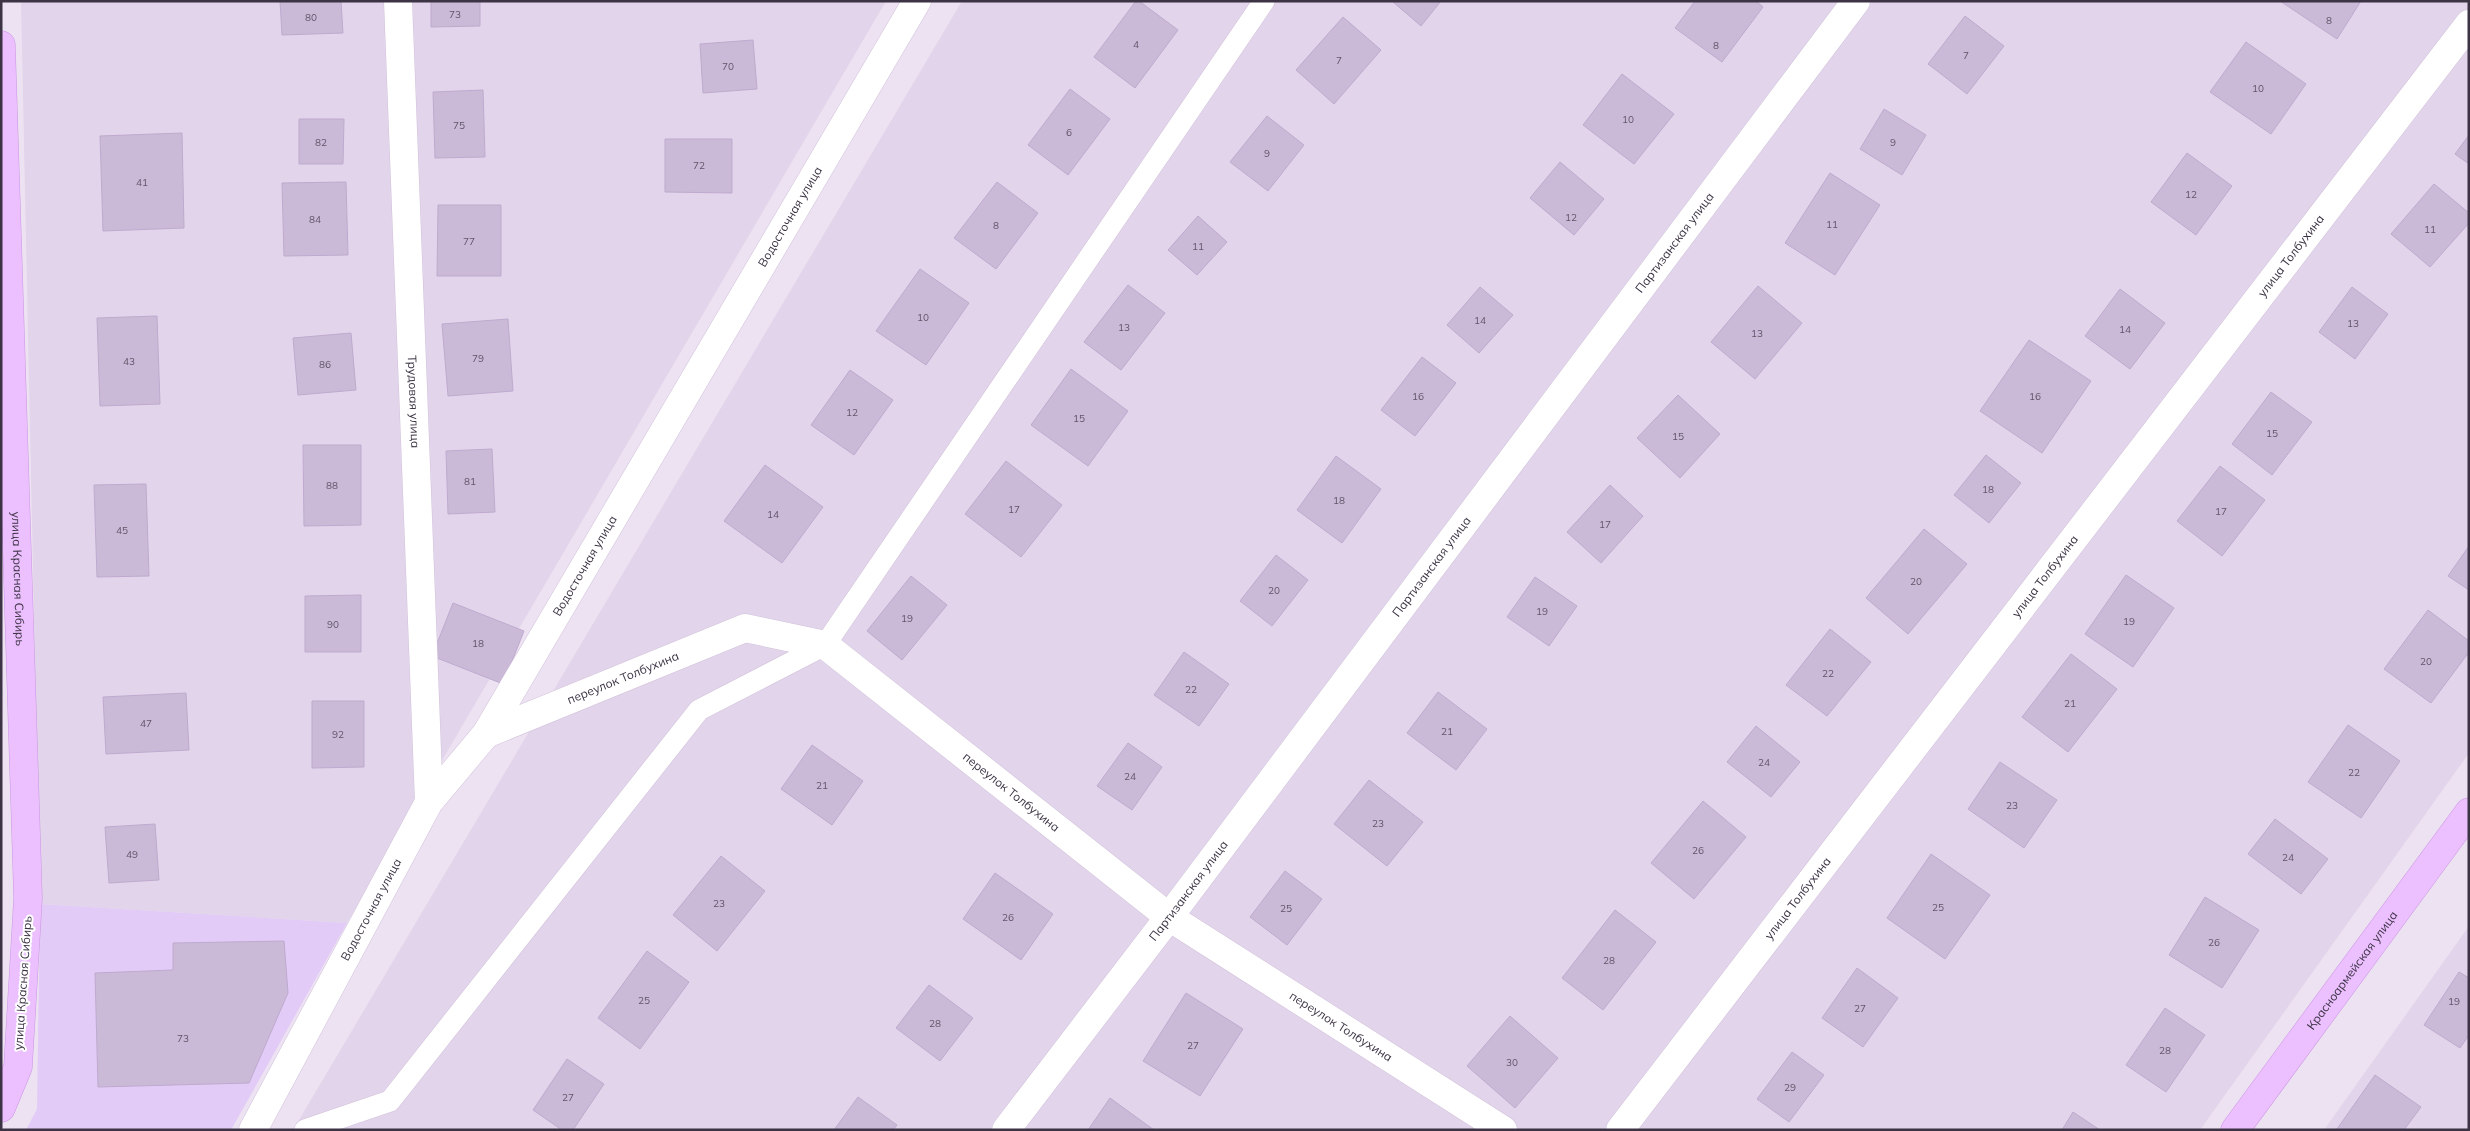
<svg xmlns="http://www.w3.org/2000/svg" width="2470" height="1131" font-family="Mulish,sans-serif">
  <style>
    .residential { fill: #e2d4ea }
    .commercial { fill: #e2cbf6 }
    .building { fill: #cabad7; stroke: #bfaacf }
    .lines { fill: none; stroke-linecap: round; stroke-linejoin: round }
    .lane-casing { stroke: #d2c2dc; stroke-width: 22 }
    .street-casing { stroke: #d2c2dc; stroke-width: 29 }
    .secondary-casing { stroke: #ca97e1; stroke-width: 29 }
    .lane { stroke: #fff; stroke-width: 21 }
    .street { stroke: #fff; stroke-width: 28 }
    .secondary { stroke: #ecbfff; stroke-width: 28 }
    .labels { text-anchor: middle; stroke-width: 4; stroke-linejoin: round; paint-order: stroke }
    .number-label { font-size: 10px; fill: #605569 }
    .street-label { font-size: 12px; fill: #3c3344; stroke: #fff }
  </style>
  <rect width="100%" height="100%" fill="#ede2f2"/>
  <g class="residential">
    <path d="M21 1H886L347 923 40 904Z"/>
    <path d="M962 1H2469V753L2200 1130H293Z"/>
    <path d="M2469 926V1130H2324Z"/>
  </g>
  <path class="commercial" d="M40 904 347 923 231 1130H26L37 1109Z"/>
  <g class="building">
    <path d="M280 1H341L343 33 282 35Z"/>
    <path d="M431 1H480V26L431 27Z"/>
    <path d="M1136 1H1139L1178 30 1135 88 1094 57Z"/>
    <path d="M1392 1H1441L1421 26Z"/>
    <path d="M1695 1H1756L1763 7 1722 62 1675 28Z"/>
    <path d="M2280 1H2361L2337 39Z"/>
    <path d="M1965 16 2004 46 1967 94 1928 64Z"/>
    <path d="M1343 17 1381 50 1334 104 1296 70Z"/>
    <path d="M753 40 757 89 703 93 700 44Z"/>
    <path d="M2246 42 2306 84 2271 134 2210 92Z"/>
    <path d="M1622 74 1674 114 1634 164 1583 125Z"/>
    <path d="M1070 89 1110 119 1068 175 1028 145Z"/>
    <path d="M483 90 485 157 435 158 433 92Z"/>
    <path d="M1884 109 1926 135 1902 175 1860 149Z"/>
    <path d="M1267 116 1304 145 1268 191 1230 162Z"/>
    <path d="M299 119H344L343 164H299Z"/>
    <path d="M182 133 184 228 103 231 100 136Z"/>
    <path d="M2469 135V164L2455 154Z"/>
    <path d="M665 139H732V193L665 192Z"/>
    <path d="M2187 153 2232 186 2196 235 2151 202Z"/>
    <path d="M1560 162 1604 199 1574 235 1530 198Z"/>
    <path d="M1830 173 1880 205 1835 275 1785 243Z"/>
    <path d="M346 182 348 255 284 256 282 183Z"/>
    <path d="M997 182 1038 213 996 269 954 238Z"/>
    <path d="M2434 184 2469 213V223L2430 267 2391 234Z"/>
    <path d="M438 205H501V276H437Z"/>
    <path d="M1198 216 1227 242 1197 275 1168 250Z"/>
    <path d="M920 269 969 303 926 365 876 331Z"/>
    <path d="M1128 285 1165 313 1121 370 1084 342Z"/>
    <path d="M1758 286 1802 323 1755 379 1711 342Z"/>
    <path d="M1480 287 1513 315 1479 353 1447 325Z"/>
    <path d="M2352 287 2388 314 2355 359 2319 332Z"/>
    <path d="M2120 289 2165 323 2130 369 2085 336Z"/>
    <path d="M157 316 160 404 100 406 97 318Z"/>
    <path d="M508 319 513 391 448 396 442 324Z"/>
    <path d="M351 333 356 390 298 395 293 338Z"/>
    <path d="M2029 340 2091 381 2042 453 1980 411Z"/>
    <path d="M1422 357 1456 383 1415 436 1381 410Z"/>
    <path d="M1071 369 1128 411 1088 466 1031 425Z"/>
    <path d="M850 370 893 400 854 455 811 425Z"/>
    <path d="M2271 392 2312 422 2272 475 2232 444Z"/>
    <path d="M1678 395 1720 434 1680 478 1637 438Z"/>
    <path d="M303 445H361V525L304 526Z"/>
    <path d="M492 449 495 512 448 514 446 451Z"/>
    <path d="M1986 455 2021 483 1989 523 1954 495Z"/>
    <path d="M1336 456 1381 489 1342 543 1297 510Z"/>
    <path d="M1006 461 1062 505 1021 557 965 514Z"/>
    <path d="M765 465 823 507 782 563 724 521Z"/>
    <path d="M2220 466 2265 500 2222 556 2177 521Z"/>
    <path d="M146 484 149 576 97 577 94 485Z"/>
    <path d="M1610 485 1643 516 1601 563 1567 532Z"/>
    <path d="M1924 529 1967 564 1908 634 1866 598Z"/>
    <path d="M2469 546V590L2448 576Z"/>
    <path d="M1276 555 1308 580 1272 626 1240 601Z"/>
    <path d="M2126 575 2174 608 2133 667 2085 634Z"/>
    <path d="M911 576 947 605 902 660 867 631Z"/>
    <path d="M1535 577 1577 606 1549 646 1507 617Z"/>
    <path d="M361 595V652H305V596Z"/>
    <path d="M453 603 524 631 503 684 432 656Z"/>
    <path d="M2428 610 2469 641V652L2431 703 2384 669Z"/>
    <path d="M1830 629 1871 662 1827 716 1786 685Z"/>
    <path d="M1184 652 1229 684 1199 726 1154 695Z"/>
    <path d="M2071 654 2117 689 2068 752 2022 717Z"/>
    <path d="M1438 692 1487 729 1456 770 1407 733Z"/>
    <path d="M186 693 189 750 106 754 103 697Z"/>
    <path d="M312 701H364V767L312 768Z"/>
    <path d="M2348 725 2400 761 2361 818 2308 782Z"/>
    <path d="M1756 726 1800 762 1771 797 1727 762Z"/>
    <path d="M1128 743 1162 767 1132 810 1097 786Z"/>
    <path d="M812 745 863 781 832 825 781 789Z"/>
    <path d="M2000 762 2057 800 2024 848 1968 809Z"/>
    <path d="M1369 780 1423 822 1387 866 1334 824Z"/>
    <path d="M1703 801 1746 837 1694 899 1651 863Z"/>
    <path d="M2275 819 2328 859 2301 894 2248 854Z"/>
    <path d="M155 824 159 880 109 883 105 827Z"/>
    <path d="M1931 854 1990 895 1945 959 1887 918Z"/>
    <path d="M721 856 765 891 717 951 673 915Z"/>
    <path d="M1285 871 1322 899 1287 945 1250 917Z"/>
    <path d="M995 873 1053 914 1021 960 963 919Z"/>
    <path d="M2205 897 2259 930 2222 988 2169 955Z"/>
    <path d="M1615 910 1656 942 1603 1010 1562 978Z"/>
    <path d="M284 941 288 993 249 1083 98 1087 95 973 173 970V943Z"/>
    <path d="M647 951 689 982 640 1049 598 1018Z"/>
    <path d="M1857 968 1898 998 1863 1047 1822 1018Z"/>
    <path d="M2459 972 2469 978V1035L2460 1048 2424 1025Z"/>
    <path d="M929 985 973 1018 940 1061 896 1028Z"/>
    <path d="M1186 993 1243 1029 1200 1096 1143 1061Z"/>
    <path d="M2165 1008 2205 1035 2166 1092 2126 1065Z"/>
    <path d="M1510 1016 1558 1058 1515 1108 1467 1066Z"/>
    <path d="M1792 1052 1824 1075 1789 1122 1757 1099Z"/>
    <path d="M567 1059 604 1084 573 1130H562L533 1110Z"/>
    <path d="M2375 1075 2421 1107 2404 1130H2338L2337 1129Z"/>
    <path d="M858 1097 897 1125 893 1130H834Z"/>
    <path d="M1110 1098 1154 1130H1088Z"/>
    <path d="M2073 1112 2100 1130H2062Z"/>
  </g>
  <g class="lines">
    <g class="lane-casing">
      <path id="lane" d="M305 1130 390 1101 699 710 825 645 1264 1"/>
    </g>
    <g class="street-casing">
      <g id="street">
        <path id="s1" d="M398 1 429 802"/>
        <path id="s2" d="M486 734 745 628 825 645 1169 917 1503 1130"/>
        <path id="s3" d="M253 1130 429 802 486 734 917 1"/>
        <path id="s4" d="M1006 1130 1169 917 1856 1"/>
        <path id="s5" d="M1620 1130 2469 24"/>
      </g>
    </g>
    <g class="secondary-casing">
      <g id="secondary">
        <path id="s6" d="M1 45 28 898 18 1067 1 1108"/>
        <path id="s7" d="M2235 1130 2469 812"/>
      </g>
    </g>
    <use href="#lane" class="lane"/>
    <use href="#street" class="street"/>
    <use href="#secondary" class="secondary"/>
  </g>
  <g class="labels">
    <g class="number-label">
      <text x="455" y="18">73</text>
      <text x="311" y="21">80</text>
      <text x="2329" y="24">8</text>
      <text x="1136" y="48">4</text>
      <text x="1716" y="49">8</text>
      <text x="1966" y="59">7</text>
      <text x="1339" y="64">7</text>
      <text x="728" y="70">70</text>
      <text x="2258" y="92">10</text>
      <text x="1628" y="123">10</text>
      <text x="459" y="129">75</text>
      <text x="1069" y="136">6</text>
      <text x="321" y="146">82</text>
      <text x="1893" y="146">9</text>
      <text x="1267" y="157">9</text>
      <text x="699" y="169">72</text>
      <text x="142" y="186">41</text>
      <text x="2191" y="198">12</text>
      <text x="1571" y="221">12</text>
      <text x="315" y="223">84</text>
      <text x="1832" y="228">11</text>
      <text x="996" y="229">8</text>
      <text x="2430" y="233">11</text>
      <text x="469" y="245">77</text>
      <text x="1198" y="250">11</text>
      <text x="923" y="321">10</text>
      <text x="1480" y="324">14</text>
      <text x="2353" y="327">13</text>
      <text x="1124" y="331">13</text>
      <text x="2125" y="333">14</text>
      <text x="1757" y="337">13</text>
      <text x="478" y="362">79</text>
      <text x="129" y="365">43</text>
      <text x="325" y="368">86</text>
      <text x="1418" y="400">16</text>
      <text x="2035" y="400">16</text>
      <text x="852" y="416">12</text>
      <text x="1079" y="422">15</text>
      <text x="2272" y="437">15</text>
      <text x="1678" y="440">15</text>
      <text x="470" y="485">81</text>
      <text x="332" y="489">88</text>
      <text x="1988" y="493">18</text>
      <text x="1339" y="504">18</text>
      <text x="1014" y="513">17</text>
      <text x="2221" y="515">17</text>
      <text x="773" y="518">14</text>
      <text x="1605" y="528">17</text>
      <text x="122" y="534">45</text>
      <text x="1916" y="585">20</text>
      <text x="1274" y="594">20</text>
      <text x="1542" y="615">19</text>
      <text x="907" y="622">19</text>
      <text x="2129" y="625">19</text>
      <text x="333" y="628">90</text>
      <text x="478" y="647">18</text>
      <text x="2426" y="665">20</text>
      <text x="1828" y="677">22</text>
      <text x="1191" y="693">22</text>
      <text x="2070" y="707">21</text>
      <text x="146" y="727">47</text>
      <text x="1447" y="735">21</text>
      <text x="338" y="738">92</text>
      <text x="1764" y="766">24</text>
      <text x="2354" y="776">22</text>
      <text x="1130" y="780">24</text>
      <text x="822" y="789">21</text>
      <text x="2012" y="809">23</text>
      <text x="1378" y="827">23</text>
      <text x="1698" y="854">26</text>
      <text x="132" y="858">49</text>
      <text x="2288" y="861">24</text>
      <text x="719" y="907">23</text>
      <text x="1938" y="911">25</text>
      <text x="1286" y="912">25</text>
      <text x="1008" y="921">26</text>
      <text x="2214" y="946">26</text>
      <text x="1609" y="964">28</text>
      <text x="644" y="1004">25</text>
      <text x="2454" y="1005">19</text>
      <text x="1860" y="1012">27</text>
      <text x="935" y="1027">28</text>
      <text x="183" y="1042">73</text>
      <text x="1193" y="1049">27</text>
      <text x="2165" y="1054">28</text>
      <text x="1512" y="1066">30</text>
      <text x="1790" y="1091">29</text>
      <text x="568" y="1101">27</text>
    </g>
    <g class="street-label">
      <text dy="4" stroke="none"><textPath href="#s3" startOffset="1061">Водосточная улица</textPath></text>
      <text dy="4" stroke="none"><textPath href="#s4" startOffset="1111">Партизанская улица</textPath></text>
      <text dy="4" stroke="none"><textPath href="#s5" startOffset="1102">улица Толбухина</textPath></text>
      <text dy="4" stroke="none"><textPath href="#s1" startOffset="401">Трудовая улица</textPath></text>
      <text dy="4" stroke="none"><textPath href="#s3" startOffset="656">Водосточная улица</textPath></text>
      <text dy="4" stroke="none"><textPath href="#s4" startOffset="706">Партизанская улица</textPath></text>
      <text dy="4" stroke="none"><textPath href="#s5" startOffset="698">улица Толбухина</textPath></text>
      <text dy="4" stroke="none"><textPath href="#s6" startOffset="534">улица Красная Сибирь</textPath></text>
      <text dy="4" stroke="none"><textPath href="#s2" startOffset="148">переулок Толбухина</textPath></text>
      <text dy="4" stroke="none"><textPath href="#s2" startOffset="599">переулок Толбухина</textPath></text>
      <text dy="4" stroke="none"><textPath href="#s4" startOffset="301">Партизанская улица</textPath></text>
      <text dy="4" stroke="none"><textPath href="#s5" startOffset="292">улица Толбухина</textPath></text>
      <text dy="4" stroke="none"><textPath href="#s3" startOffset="250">Водосточная улица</textPath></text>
      <text dy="4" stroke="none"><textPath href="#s7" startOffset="198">Красноармейская улица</textPath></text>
      <text transform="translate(23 983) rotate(-86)" y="4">улица Красная Сибирь</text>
      <text dy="4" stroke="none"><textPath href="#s2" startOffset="1004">переулок Толбухина</textPath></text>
    </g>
  </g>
  <rect width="2470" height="1131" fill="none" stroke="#3c3344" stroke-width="5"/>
</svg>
